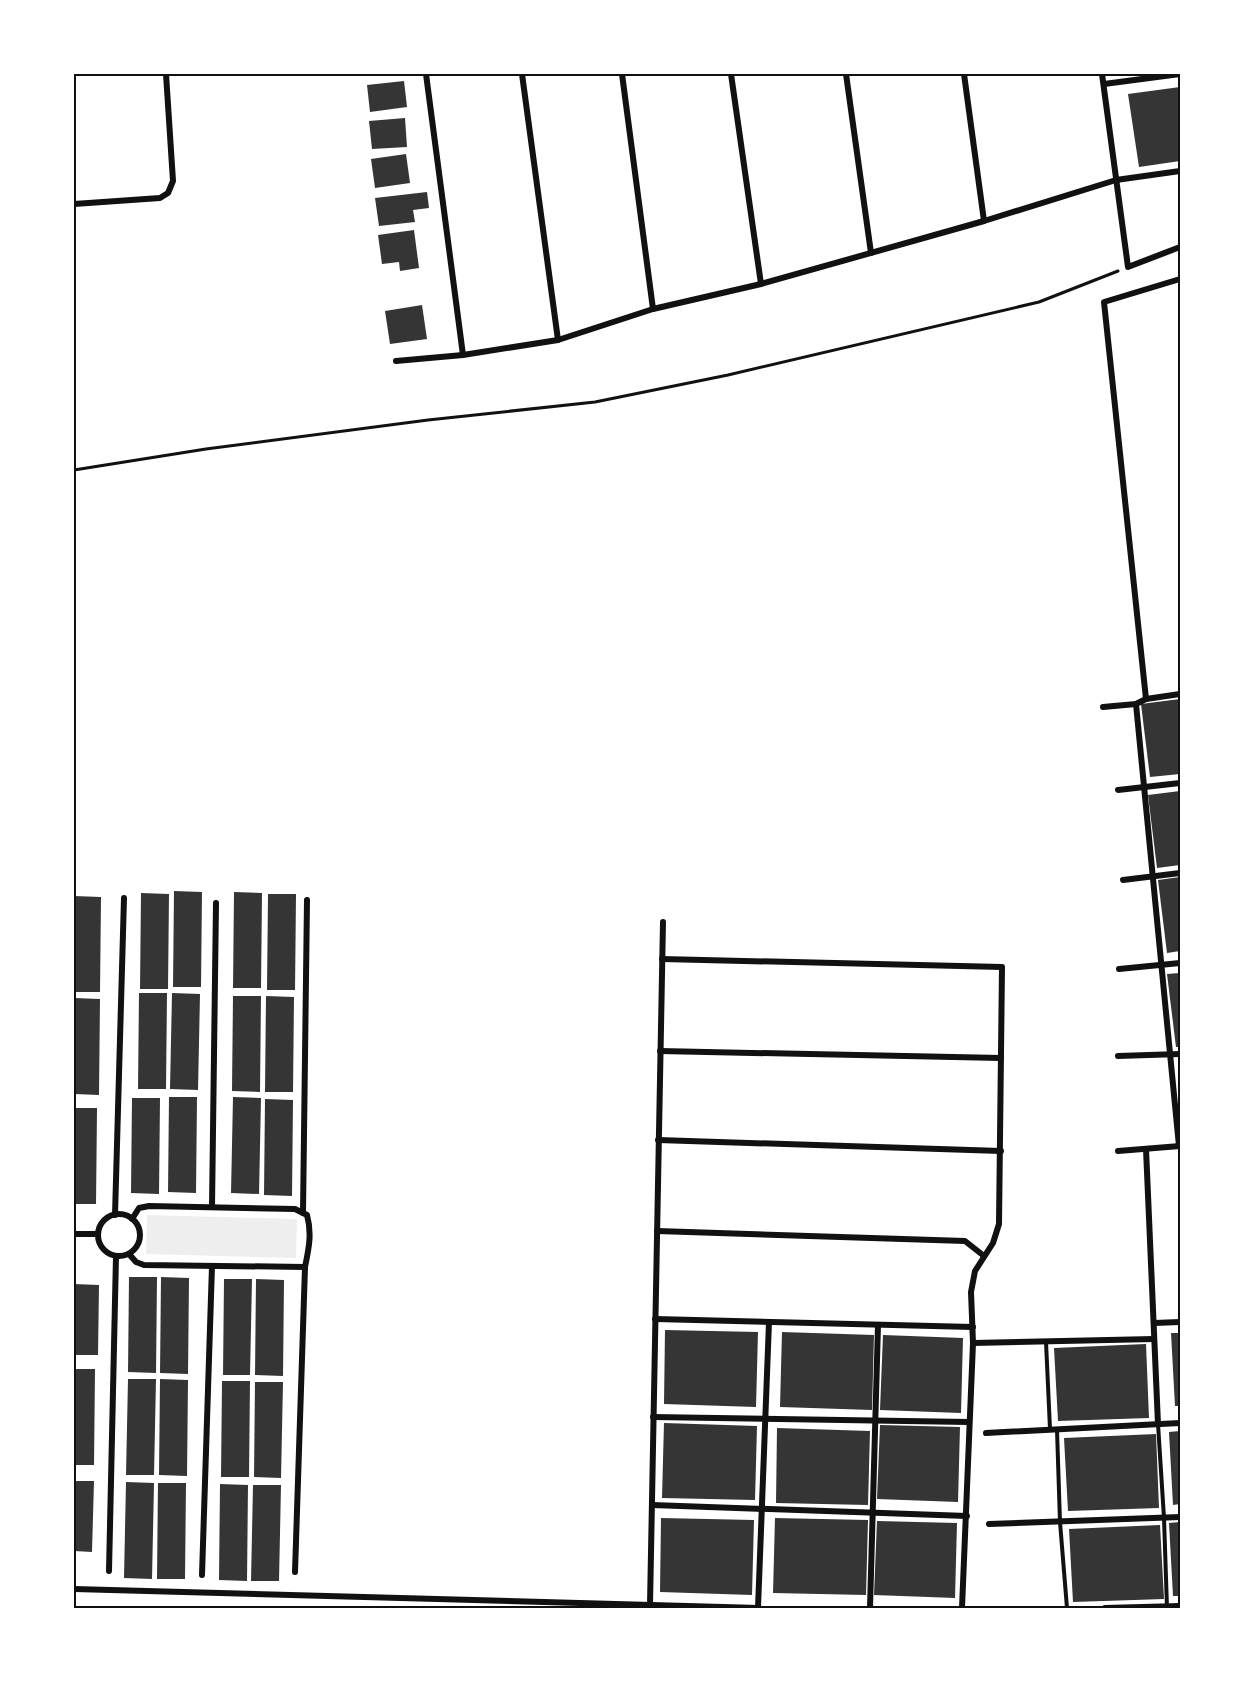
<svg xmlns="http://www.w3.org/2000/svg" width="1254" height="1682" font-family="'Asap Condensed',sans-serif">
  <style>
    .green { fill: #eee }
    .building { fill: #353535 }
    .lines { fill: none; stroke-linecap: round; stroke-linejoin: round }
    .path { stroke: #111; stroke-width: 3 }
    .service { stroke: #111; stroke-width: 4 }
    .minor { stroke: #111; stroke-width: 6 }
    .neatline { fill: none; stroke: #111; stroke-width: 2 }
  </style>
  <rect width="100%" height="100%" fill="#fff"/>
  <path class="green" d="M147 1215 297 1219 296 1258 146 1254Z"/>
  <g class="building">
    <path d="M404 81 407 107 370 112 367 85Z"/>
    <path d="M1180 87V161L1139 167 1128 94Z"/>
    <path d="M405 118 407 147 372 149 369 121Z"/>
    <path d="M406 154 410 183 375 188 371 159Z"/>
    <path d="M427 192 429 208 413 210 415 222 379 226 375 198Z"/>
    <path d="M414 230 419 268 400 271 399 262 382 264 378 235Z"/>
    <path d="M422 305 427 339 390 344 385 311Z"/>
    <path d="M1180 699V774L1150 777 1141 704Z"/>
    <path d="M1180 791V865L1157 868 1148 795Z"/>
    <path d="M1180 877V951L1167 953 1158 880Z"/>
    <path d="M174 891 202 892 201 987H173Z"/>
    <path d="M234 892 262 893 261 988H233Z"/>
    <path d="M141 893 169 894 168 989H140Z"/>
    <path d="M268 894H296L295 990H267Z"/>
    <path d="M74 896 101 897 100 992H74Z"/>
    <path d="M1180 973V1047H1176L1167 974Z"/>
    <path d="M139 993H167L166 1089H138Z"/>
    <path d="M172 993 200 994 198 1090 170 1089Z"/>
    <path d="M233 996H261L260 1092 232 1091Z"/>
    <path d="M266 996 294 997 293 1092H265Z"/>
    <path d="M74 998 100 999 99 1095 74 1094Z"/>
    <path d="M169 1097H197L196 1193 168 1192Z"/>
    <path d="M233 1097 261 1098 259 1194 231 1193Z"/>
    <path d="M132 1098H160L159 1194 131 1193Z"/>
    <path d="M265 1099 293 1100 292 1196 264 1195Z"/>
    <path d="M74 1108H97L96 1204H74Z"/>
    <path d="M129 1277H157L156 1373 128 1372Z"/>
    <path d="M161 1277 189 1278 188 1374 160 1373Z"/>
    <path d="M224 1279H252L250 1375H223Z"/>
    <path d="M256 1279 284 1280 283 1376 255 1375Z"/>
    <path d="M74 1284 99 1285 98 1355H74Z"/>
    <path d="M665 1330 758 1332 756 1407 664 1404Z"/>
    <path d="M782 1332 874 1335 872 1410 780 1407Z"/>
    <path d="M1171 1333H1180V1406H1175Z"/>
    <path d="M883 1335 963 1338 961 1413 880 1410Z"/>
    <path d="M1146 1344 1149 1418 1058 1421 1054 1348Z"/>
    <path d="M74 1369H95L94 1465H74Z"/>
    <path d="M128 1379H156L154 1475H126Z"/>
    <path d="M160 1379 188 1380 187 1476 159 1475Z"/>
    <path d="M222 1381H250L249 1477H221Z"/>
    <path d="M255 1382H283L281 1478 254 1477Z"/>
    <path d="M664 1423 757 1426 755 1500 662 1498Z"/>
    <path d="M880 1425 960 1427 958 1502 877 1499Z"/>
    <path d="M777 1428 870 1431 868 1505 776 1503Z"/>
    <path d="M1180 1431V1504L1173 1505 1169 1432Z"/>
    <path d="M1156 1434 1159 1508 1068 1511 1064 1438Z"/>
    <path d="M74 1481H94L92 1552 74 1551Z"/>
    <path d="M126 1482 154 1483 152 1579 124 1578Z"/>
    <path d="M158 1483H186L185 1579H157Z"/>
    <path d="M220 1484 248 1485 247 1581 219 1580Z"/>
    <path d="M253 1485H281L279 1581H251Z"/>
    <path d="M661 1518 754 1520 752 1595 660 1592Z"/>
    <path d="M775 1518 868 1520 866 1595 773 1593Z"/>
    <path d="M877 1521 957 1523 955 1598 874 1595Z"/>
    <path d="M1180 1522V1596H1173L1169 1523Z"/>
    <path d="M1160 1525 1164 1599 1073 1602 1069 1529Z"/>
  </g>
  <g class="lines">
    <path class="path" d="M74 470 206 449 428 420 595 402 728 375 1039 302 1118 271"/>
    <g class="service">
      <path d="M1046 1342 1050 1429"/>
      <path d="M1158 1424 1164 1518 1167 1608"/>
      <path d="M1057 1430 1060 1522 1067 1608"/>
    </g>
    <g class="minor">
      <path d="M426 74 463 355"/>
      <path d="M522 74 558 340"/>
      <path d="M622 74 653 309"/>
      <path d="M731 74 761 284"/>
      <path d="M846 74 871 253"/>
      <path d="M964 74 984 221"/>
      <path d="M1102 74 1128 267 1180 247"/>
      <path d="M1104 84 1180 74"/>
      <path d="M74 204 160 198 168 193 173 181 166 74"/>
      <path d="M396 361 463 355 558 340 653 309 761 284 984 221 1116 180 1180 171"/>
      <path d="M1146 699 1104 302 1180 279"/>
      <path d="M1136 704 1179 1146"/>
      <path d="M1103 707 1136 704 1146 699 1180 694"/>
      <path d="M1118 790 1180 783"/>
      <path d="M1123 880 1180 873"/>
      <path d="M662 959 1002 967 999 1224 993 1243 975 1271 971 1292 973 1343 962 1608"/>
      <path d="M1119 969 1180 963"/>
      <path d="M660 1051 1001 1058"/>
      <path d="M1118 1056 1180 1054"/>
      <path d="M658 1140 1001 1151"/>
      <path d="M1146 1149 1158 1424"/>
      <path d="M1118 1151 1180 1146"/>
      <path d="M212 1207 216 903"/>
      <path d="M303 1213 307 900"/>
      <circle cx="119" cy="1235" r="21"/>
      <path d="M115 1215 124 898"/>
      <path d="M132 1219 139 1208 149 1206 295 1209 307 1215C312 1233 309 1248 305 1267L295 1572"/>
      <path d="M657 1231 965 1241 984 1256"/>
      <path d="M74 1234H98"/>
      <path d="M129 1254 136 1262 144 1265 305 1267"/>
      <path d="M655 1319 973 1327"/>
      <path d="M1154 1323 1180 1322"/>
      <path d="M973 1343 1154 1339"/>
      <path d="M653 1417 969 1422"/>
      <path d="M986 1433 1180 1423"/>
      <path d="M652 1505 967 1516"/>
      <path d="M989 1524 1180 1517"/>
      <path d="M109 1571 116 1256"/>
      <path d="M202 1575 212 1266"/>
      <path d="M74 1589 759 1608"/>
      <path d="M650 1605 663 922"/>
      <path d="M758 1608 769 1322"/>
      <path d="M870 1608 878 1325"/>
      <path d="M1105 1608 1180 1606"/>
    </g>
  </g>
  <rect width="1254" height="1682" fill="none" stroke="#ffffff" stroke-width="150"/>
  <rect x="75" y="75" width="1104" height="1532" class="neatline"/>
</svg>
